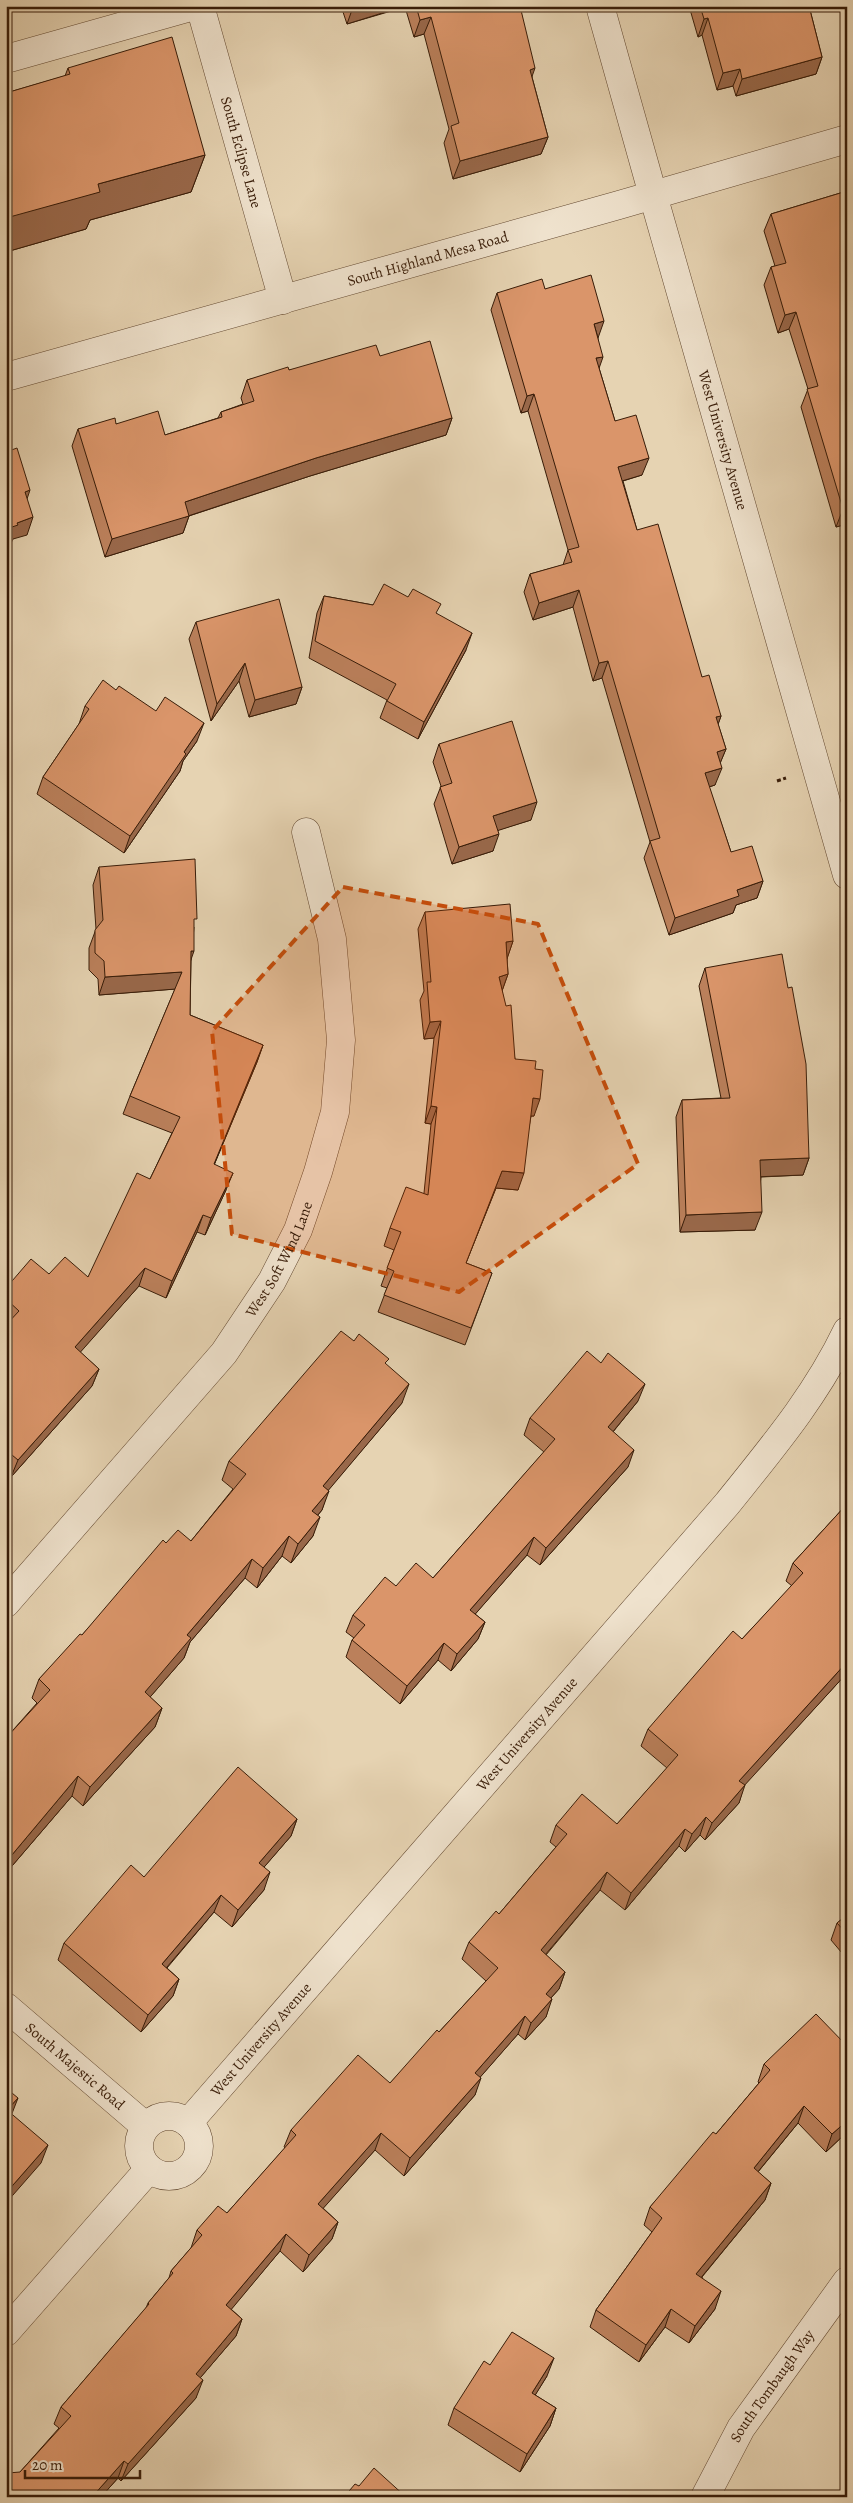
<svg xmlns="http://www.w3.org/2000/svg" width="853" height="2503" font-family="Alegreya,serif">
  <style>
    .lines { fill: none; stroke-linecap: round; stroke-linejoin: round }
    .minor-casing { stroke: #644a32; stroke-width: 29 }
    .tertiary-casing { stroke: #644a32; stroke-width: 29 }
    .path { stroke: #381c08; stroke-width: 3; stroke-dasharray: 4 2.5; stroke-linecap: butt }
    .minor { stroke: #efe2cd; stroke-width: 28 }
    .tertiary { stroke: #efe2cd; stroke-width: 28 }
    .wall { fill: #bb805b; stroke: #381c08 }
    .shaded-wall { fill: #99684a; stroke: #381c08 }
    .building { fill: #da956a; stroke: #381c08 }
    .marked { fill: #c54d0b; fill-opacity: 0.2; stroke: #c54d0b; stroke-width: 4; stroke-dasharray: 10 6; stroke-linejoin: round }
    .labels { text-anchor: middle; stroke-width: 4.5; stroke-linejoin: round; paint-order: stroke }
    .street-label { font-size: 15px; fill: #381c08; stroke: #efe2cd }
  </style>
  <rect width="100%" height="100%" fill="#e6d3b2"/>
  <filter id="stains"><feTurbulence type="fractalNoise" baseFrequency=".004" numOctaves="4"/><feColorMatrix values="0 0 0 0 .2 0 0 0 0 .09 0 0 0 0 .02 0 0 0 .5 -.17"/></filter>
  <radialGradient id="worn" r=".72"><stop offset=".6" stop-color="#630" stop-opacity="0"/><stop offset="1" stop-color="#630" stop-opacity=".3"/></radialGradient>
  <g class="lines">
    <g class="minor-casing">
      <g id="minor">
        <path id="s1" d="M200 6 283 300"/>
        <path d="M600 6 653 195"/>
        <path d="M6 59 194 6"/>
        <path id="s2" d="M6 377 619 205 847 139"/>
        <path id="s3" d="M6 1603 224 1353 272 1281 298 1230 318 1172 335 1112 341 1040 332 939 306 832"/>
        <path id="s4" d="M6 2007 145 2126"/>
        <path id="s5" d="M705 2497 741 2428 847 2281"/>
      </g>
    </g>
    <g class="tertiary-casing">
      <g id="tertiary">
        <path id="s6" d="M653 195 847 875"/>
        <circle cx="169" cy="2146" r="30"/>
        <path id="s7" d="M188 2123 727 1504C771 1449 816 1396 847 1331"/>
        <path d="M6 2332 149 2169"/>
      </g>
    </g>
    <path class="path" d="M777 781 786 778"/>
    <use href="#minor" class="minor"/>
    <use href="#tertiary" class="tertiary"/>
  </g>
  <g class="wall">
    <path d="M341 6H520L532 77 548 137 541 154 453 179 444 143 449 129 424 34 414 37 405 7 347 24Z"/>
    <path d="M689 6H809L822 57 816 74 736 96 733 86 717 90 702 35 698 37Z"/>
    <path d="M68 68 205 155 191 192 90 220 86 229 6 252V93L65 76Z"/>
    <path d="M847 191V524L836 527 801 407 808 389 789 329 778 333 764 285 771 267 775 266 764 231 771 214Z"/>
    <path d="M545 289 598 338 599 368 615 421 642 475 623 481 637 530 702 677 721 716 718 724 726 749 720 763 715 785 709 787 731 852 763 881 757 898 736 905 733 913 669 935 644 858 650 842 602 678 593 681 573 607 533 620 524 592 530 574 563 565 568 550 528 411 521 413 491 310 497 293Z"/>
    <path d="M380 356 452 418 446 435 310 476 189 516 183 533 105 557 72 446 78 429 116 424 165 435 218 418 221 412 243 404 241 398 247 380 289 370Z"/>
    <path d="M324 596 373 605 437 614 466 650 418 739 380 718 387 700 309 658 317 613Z"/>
    <path d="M196 622 302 687 296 704 249 717 239 681 211 721 189 639Z"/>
    <path d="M116 690 197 741 183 761 180 771 124 853 37 794 43 777 79 724 85 706Z"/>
    <path d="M439 744 531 820 498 830 493 851 452 864 434 804 441 786 433 762Z"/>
    <path d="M99 867 194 927 191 961 190 1015 263 1045 257 1062 214 1165 226 1190 205 1235 197 1232 166 1298 139 1286 80 1352 99 1369 92 1386 11 1477 6 1473V1325L8 1324 6 1322V1288L49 1274 88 1277 150 1179 172 1133 123 1114 130 1096 175 989 99 995 98 979 89 970V948L96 929 93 885Z"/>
    <path d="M425 912 513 941 507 958 508 974 502 991 515 1059 534 1116H531L518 1190 496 1188 466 1263 492 1273 465 1345 378 1312 387 1288 381 1286 394 1250 384 1246 390 1228 424 1193 431 1124 425 1123 434 1038 424 1039 420 1000 424 991 418 929Z"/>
    <path d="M705 968 809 1158 803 1175 761 1177 755 1230 680 1232 676 1117 682 1100 721 1098 699 986Z"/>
    <path d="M354 1341 386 1365 402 1403 328 1490 322 1510 318 1515 313 1536 291 1563 282 1556 257 1588 245 1578 190 1642 184 1658 150 1697 162 1708 155 1727 83 1806 72 1796 6 1873V1738L37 1703 32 1698 39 1679 82 1635 166 1543 191 1541 233 1489 222 1480 229 1461Z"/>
    <path d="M638 1401 613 1432 628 1467 540 1565 527 1555 475 1614 485 1622 478 1639 451 1671 438 1660 400 1704 346 1657 352 1640 354 1638 346 1632 353 1615 396 1586 433 1578 544 1452 524 1435 530 1418Z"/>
    <path d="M847 1504V1673L744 1785 739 1803 705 1840 700 1835 685 1852 679 1846 625 1910 600 1890 546 1955 565 1972 559 1989 551 1998 546 2017 525 2040 518 2034 480 2077 475 2095 404 2176 375 2150 323 2208 338 2222 332 2239 303 2272 280 2251 231 2309 242 2319 236 2336 200 2378 196 2398 121 2481 118 2478 101 2497H6L20 2472 59 2428 54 2424 61 2407 146 2308 148 2303 169 2278 171 2271 191 2248 197 2230 227 2213 285 2148 284 2147 291 2130 390 2083 439 2032 486 1981 462 1959 469 1942 499 1914 556 1847 550 1842 556 1825 617 1824 667 1768 641 1746 648 1729 742 1639 792 1586 786 1581 793 1563Z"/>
    <path d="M297 1819 291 1836 264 1867V1890L232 1927 214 1912 167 1968 179 1979 173 1996 141 2032 58 1960 64 1943 144 1877Z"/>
    <path d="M847 1915V1959L831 1940 837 1923Z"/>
    <path d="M764 2064 847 2132 826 2152 798 2123 758 2172 771 2183 765 2200 702 2277 715 2309 689 2343 665 2327 639 2362 590 2327 596 2310 652 2232 644 2225 650 2207 716 2134 759 2083 758 2082Z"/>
    <path d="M490 2365 547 2376 535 2395 556 2408 550 2426 520 2472 448 2425 454 2408Z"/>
  </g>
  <g class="shaded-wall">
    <path d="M354 6H405L347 24 353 7Z"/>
    <path d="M431 17 424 34 414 37 420 20Z"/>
    <path d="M708 18 702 35 698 37 704 19Z"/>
    <path d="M822 57 816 74 736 96 742 79Z"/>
    <path d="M535 68 529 85 530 70Z"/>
    <path d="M740 69 733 86 717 90 723 73Z"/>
    <path d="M548 137 541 154 453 179 460 161Z"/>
    <path d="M205 155 191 192 90 220 86 229 6 252V218L98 184Z"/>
    <path d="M796 312 789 329 778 333 785 315Z"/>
    <path d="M604 321 598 338 594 324Z"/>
    <path d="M603 357 597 374 596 358Z"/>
    <path d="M534 394 528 411 521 413 527 396Z"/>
    <path d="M452 418 446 435 310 476 185 517 189 516 183 533 105 557 112 539 185 502 316 458Z"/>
    <path d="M649 458 642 475 612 484 618 467Z"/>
    <path d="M30 490 24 508 25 492Z"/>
    <path d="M847 508V524L836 527 843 509Z"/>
    <path d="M33 517 27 535 13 539 11 543 6 544V529L17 523Z"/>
    <path d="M579 590 573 607 533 620 539 603Z"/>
    <path d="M472 633 466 650 418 739 424 722Z"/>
    <path d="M608 661 602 678 593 681 599 663Z"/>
    <path d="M245 663 239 681 211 721 217 704Z"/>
    <path d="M302 687 296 704 249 717 255 700Z"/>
    <path d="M721 716 715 733 716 717Z"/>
    <path d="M204 723 197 741 183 761 180 771 124 853 130 836 184 752Z"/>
    <path d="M726 749 719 766 717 752Z"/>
    <path d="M722 768 715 785 699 790 705 773Z"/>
    <path d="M537 802 531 820 487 834 493 816Z"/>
    <path d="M499 834 493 851 452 864 459 847Z"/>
    <path d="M763 881 757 898 736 905 733 913 669 935 675 918 737 890Z"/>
    <path d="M513 941 507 959 506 942Z"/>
    <path d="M191 951H194L188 968Z"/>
    <path d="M182 972 176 989 99 995 105 977Z"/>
    <path d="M508 974 502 991 499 977Z"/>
    <path d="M441 1021 434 1038 424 1039 430 1022Z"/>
    <path d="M263 1045 257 1062 207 1182 214 1164Z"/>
    <path d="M533 1098 540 1099 534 1116H526Z"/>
    <path d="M431 1106 437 1107 431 1124 425 1123Z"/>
    <path d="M809 1158 803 1175 754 1177 760 1160Z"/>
    <path d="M502 1171 524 1173 518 1190 496 1188 459 1280Z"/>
    <path d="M233 1173 226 1190 205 1235 211 1218Z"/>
    <path d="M762 1212 755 1230 680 1232 686 1215Z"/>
    <path d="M203 1215 197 1232 166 1298 172 1281Z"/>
    <path d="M145 1268 139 1286 69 1365 75 1347Z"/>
    <path d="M99 1369 92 1386 11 1477 18 1460Z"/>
    <path d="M409 1384 402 1403 316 1505 323 1486Z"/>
    <path d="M645 1384 638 1401 602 1445 608 1427Z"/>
    <path d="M634 1450 628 1467 540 1565 546 1548Z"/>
    <path d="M329 1491 322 1510 305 1530 312 1511Z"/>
    <path d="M320 1517 313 1536 291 1563 298 1544Z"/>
    <path d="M289 1536 282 1556 257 1588 263 1568Z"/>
    <path d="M534 1537 527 1555 464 1627 470 1610Z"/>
    <path d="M252 1559 245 1578 190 1642 184 1658 138 1711 145 1692 187 1635Z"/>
    <path d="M485 1622 478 1639 451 1671 457 1654Z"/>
    <path d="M444 1643 438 1660 400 1704 407 1686Z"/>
    <path d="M847 1662V1673L733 1798 739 1781Z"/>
    <path d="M162 1708 155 1727 83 1806 90 1787Z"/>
    <path d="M78 1776 72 1796 6 1873V1862Z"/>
    <path d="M745 1785 739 1803 705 1840 712 1823Z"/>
    <path d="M706 1817 700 1835 685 1852 692 1834Z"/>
    <path d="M297 1819 291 1836 253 1880 259 1863Z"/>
    <path d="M685 1829 679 1846 625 1910 631 1893Z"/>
    <path d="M270 1872 264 1890 232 1927 238 1910Z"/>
    <path d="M607 1872 600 1890 534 1968 541 1950Z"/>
    <path d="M221 1895 214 1912 155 1981 162 1964Z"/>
    <path d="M565 1972 559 1989 539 2011 546 1994Z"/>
    <path d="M179 1979 173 1996 141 2032 148 2015Z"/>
    <path d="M552 1999 546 2017 525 2040 531 2023Z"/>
    <path d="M525 2016 518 2034 469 2090 475 2073Z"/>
    <path d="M847 2077V2089L842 2082Z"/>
    <path d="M481 2078 475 2095 404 2176 410 2158Z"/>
    <path d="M18 2098 11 2116 7 2110Z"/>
    <path d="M804 2106 798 2123 747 2185 754 2168Z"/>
    <path d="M847 2121V2132L826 2152 832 2134Z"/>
    <path d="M381 2133 375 2150 312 2221 318 2204Z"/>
    <path d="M48 2145 41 2163 6 2203V2193Z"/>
    <path d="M771 2183 765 2200 690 2291 696 2274Z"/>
    <path d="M338 2222 332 2239 303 2272 309 2255Z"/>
    <path d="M286 2234 280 2251 220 2323 226 2305Z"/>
    <path d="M721 2291 715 2309 689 2343 695 2326Z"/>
    <path d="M671 2309 665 2327 639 2362 646 2345Z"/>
    <path d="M242 2319 236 2336 189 2391 196 2374Z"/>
    <path d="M554 2358 547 2376 526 2410 532 2393Z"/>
    <path d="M203 2380 196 2398 121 2481 128 2464Z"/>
    <path d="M556 2408 550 2426 520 2472 527 2454Z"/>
    <path d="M124 2461 118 2478 101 2497H92Z"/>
  </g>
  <g class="building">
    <path d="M416 6H520L535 68 530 70 548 137 460 161 451 126 459 123 431 17 420 20Z"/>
    <path d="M700 6H809L822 57 742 79 740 69 723 73 708 18 704 19Z"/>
    <path d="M172 37 205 155 98 184 100 192 6 218V93L70 74 68 68Z"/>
    <path d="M847 191V508L843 509 807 389 818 386 796 312 785 315 771 267 786 263 771 214Z"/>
    <path d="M591 275 604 321 594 324 603 357 596 358 615 421 636 415 649 458 618 467 637 530 658 524 702 677 709 675 721 716 716 717 726 749 717 752 722 768 705 773 731 852 752 846 763 881 737 890 739 896 675 918 650 841 660 838 608 661 599 663 579 590 539 603 530 574 572 562 568 550 579 547 534 394 527 396 497 293 542 279 545 289Z"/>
    <path d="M430 341 452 418 316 458 185 502 189 516 112 539 78 429 115 418 116 424 158 411 165 435 222 417 221 412 254 401 247 380 288 367 289 370 376 345 380 356Z"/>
    <path d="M17 448 30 490 25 492 33 517 17 523 18 525 6 529V452Z"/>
    <path d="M384 584 408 597 413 589 441 604 436 613 472 633 424 722 387 701 396 684 315 641 324 596 373 605Z"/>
    <path d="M279 599 302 687 255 700 245 663 217 704 196 622Z"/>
    <path d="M103 680 116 690 119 686 156 711 165 697 204 723 184 752 186 754 130 836 43 777 89 709 85 706Z"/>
    <path d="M512 721 537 802 493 816 499 834 459 847 440 787 452 783 439 744Z"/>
    <path d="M195 859 197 919H194V951H191L190 1015 263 1045 214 1164 233 1173 211 1218 203 1215 172 1281 145 1268 75 1347 99 1369 18 1460 6 1450V1325L19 1311 6 1299V1288L31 1259 49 1274 65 1257 88 1277 137 1173 150 1179 180 1117 130 1096 182 972 105 977 104 961 95 953V930L103 920 99 867Z"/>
    <path d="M510 904 513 941 506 942 508 974 499 977 506 1006 511 1005 515 1059 536 1061 535 1069 543 1070 540 1099 533 1098 524 1173 502 1171 466 1263 492 1273 471 1328 384 1295 394 1271 387 1268 401 1232 390 1228 406 1187 428 1195 437 1107 431 1106 441 1021 430 1022 427 982H431L425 912Z"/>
    <path d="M782 954 788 988 792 987 806 1064 809 1158 760 1160 762 1212 686 1215 682 1100 730 1098 705 968Z"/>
    <path d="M341 1331 354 1341 359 1334 389 1359 385 1363 409 1384 323 1486 329 1491 312 1511 320 1517 298 1544 289 1536 263 1568 252 1559 187 1635 191 1638 145 1692 162 1708 90 1787 78 1776 6 1862V1738L50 1690 39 1679 80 1634 82 1635 163 1540 166 1543 178 1530 191 1541 246 1474 229 1461Z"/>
    <path d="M587 1351 601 1363 608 1353 645 1384 608 1427 634 1450 546 1548 534 1537 470 1610 485 1622 457 1654 444 1643 407 1686 352 1640 365 1625 353 1615 385 1577 396 1586 416 1563 433 1578 555 1439 530 1418Z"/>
    <path d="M847 1504V1662L739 1781 745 1785 712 1823 706 1817 692 1834 685 1829 631 1893 607 1872 541 1950 565 1972 546 1994 552 1999 531 2023 525 2016 475 2073 481 2078 410 2158 381 2133 318 2204 338 2222 309 2255 286 2234 226 2305 242 2319 196 2374 203 2380 128 2464 124 2461 92 2497H6V2475L8 2473 20 2472 71 2416 61 2407 149 2304 148 2303 173 2273 171 2271 202 2235 197 2230 218 2206 227 2213 296 2135 291 2130 358 2055 390 2083 437 2030 439 2032 498 1968 469 1942 496 1911 499 1914 567 1834 556 1825 582 1794 617 1824 678 1755 648 1729 733 1631 742 1639 803 1573 793 1563Z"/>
    <path d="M238 1767 297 1819 259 1863 270 1872 238 1910 221 1895 162 1964 179 1979 148 2015 64 1943 131 1865 144 1877Z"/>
    <path d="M847 1915V1934L837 1923Z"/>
    <path d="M816 2014 847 2046V2077L842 2082 847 2086V2121L832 2134 804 2106 754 2168 771 2183 696 2274 721 2291 695 2326 671 2309 646 2345 596 2310 662 2218 650 2207 713 2132 716 2134 770 2070 764 2064Z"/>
    <path d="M6 2088 18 2098 7 2110 48 2145 6 2193Z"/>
    <path d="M512 2332 554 2358 532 2393 556 2408 527 2454 454 2408 484 2361 490 2365Z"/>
    <path d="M374 2468 406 2497H344L355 2484 359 2486Z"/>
    <path d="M847 2487V2497H839Z"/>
    <path d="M814 2493 818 2497H811Z"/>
  </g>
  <path class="marked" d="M343 887 538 924 638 1164 459 1292 232 1234 212 1031Z"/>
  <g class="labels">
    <g class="street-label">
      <text dy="5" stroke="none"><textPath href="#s1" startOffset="152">South Eclipse Lane</textPath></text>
      <text dy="5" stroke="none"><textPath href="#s2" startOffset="438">South Highland Mesa Road</textPath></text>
      <text dy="5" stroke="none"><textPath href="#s6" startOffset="255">West University Avenue</textPath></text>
      <text dy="5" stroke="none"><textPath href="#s3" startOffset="441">West Soft Wind Lane</textPath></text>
      <text dy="5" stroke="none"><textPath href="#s7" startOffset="516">West University Avenue</textPath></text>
      <text dy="5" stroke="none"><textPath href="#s7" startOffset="111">West University Avenue</textPath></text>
      <text dy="5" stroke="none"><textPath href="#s4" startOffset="91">South Majestic Road</textPath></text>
      <text dy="5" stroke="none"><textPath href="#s5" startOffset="130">South Tombaugh Way</textPath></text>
    </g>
  </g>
  <rect width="853" height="2503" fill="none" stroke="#e6d3b2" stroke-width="25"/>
  <rect x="8" y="8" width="838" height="2488" fill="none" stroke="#381c08" stroke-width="2.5"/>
  <rect x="12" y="12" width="828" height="2478" fill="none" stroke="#381c08"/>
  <path d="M25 2470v8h115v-8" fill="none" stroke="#381c08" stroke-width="2.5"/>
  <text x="32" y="2470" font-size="15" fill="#381c08" stroke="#efe2cd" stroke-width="4" paint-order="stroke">20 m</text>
  <rect width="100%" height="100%" filter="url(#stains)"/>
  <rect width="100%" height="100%" fill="url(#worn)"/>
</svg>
